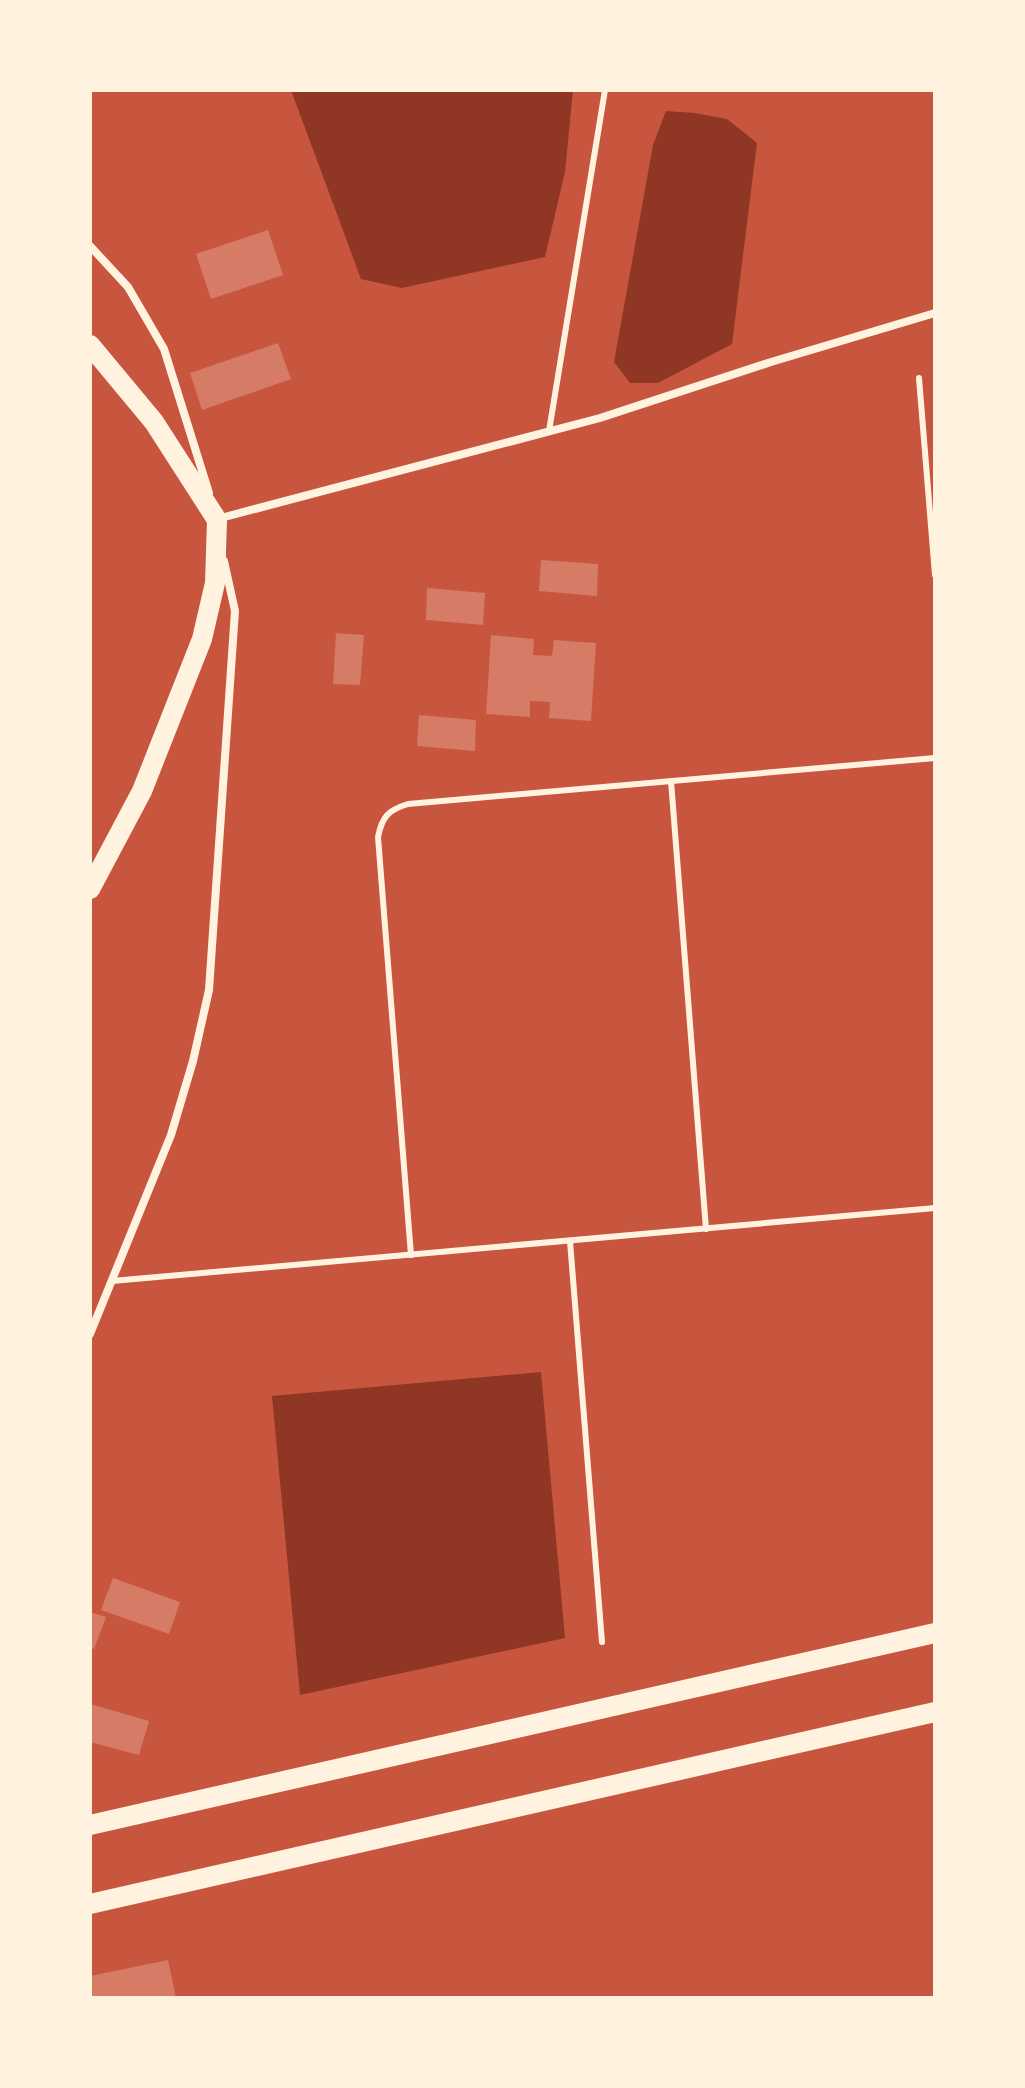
<svg xmlns="http://www.w3.org/2000/svg" width="1025" height="2088" font-family="'DM Sans',sans-serif">
  <style>
    .water { fill: #8f3625 }
    .building { fill: #d67c66 }
    .lines { fill: none; stroke-linecap: round; stroke-linejoin: round }
    .service { stroke: #fff3e0; stroke-width: 6 }
    .minor { stroke: #fff3e0; stroke-width: 8 }
    .primary { stroke: #fff3e0; stroke-width: 20 }
  </style>
  <rect width="100%" height="100%" fill="#c8553d"/>
  <g class="water">
    <path d="M291 90H573L565 172 545 257 402 288 361 279Z"/>
    <path d="M666 111 695 113 727 119 757 143 732 344 658 383H630L614 362 653 145Z"/>
    <path d="M541 1372 565 1638 300 1695 272 1396Z"/>
  </g>
  <g class="building">
    <path d="M268 230 283 275 211 299 196 254Z"/>
    <path d="M278 343 291 379 202 410 190 373Z"/>
    <path d="M541 560 598 564 597 596 539 591Z"/>
    <path d="M427 588 485 593 483 625 426 620Z"/>
    <path d="M336 633 364 635 360 685 333 684Z"/>
    <path d="M491 635 534 639 533 655 552 656 554 640 596 643 591 721 549 718 550 702 530 701V717L486 714Z"/>
    <path d="M419 715 476 720 475 751 417 746Z"/>
    <path d="M113 1578 180 1602 169 1634 101 1610Z"/>
    <path d="M90 1612 106 1617 94 1649 90 1648Z"/>
    <path d="M90 1704 149 1721 139 1755 90 1742Z"/>
    <path d="M168 1960 176 1998H91L90 1976Z"/>
  </g>
  <g class="lines">
    <g class="service">
      <path d="M919 378 935 575"/>
      <path d="M549 431 605 90"/>
      <path d="M671 781 706 1229"/>
      <path d="M570 1241 602 1642"/>
      <path d="M411 1255 378 837C382 817 388 810 408 804L935 758"/>
      <path d="M112 1281 935 1208"/>
    </g>
    <g class="minor">
      <path d="M90 246 128 287 164 349 209 493"/>
      <path d="M217 519 600 418 771 362 935 313"/>
      <path d="M90 1334 171 1135 193 1061 209 990 235 611 224 561"/>
    </g>
    <g class="primary">
      <path d="M90 345 154 422 217 520 215 583 202 639 142 791 90 889"/>
      <path d="M90 1825 935 1633"/>
      <path d="M90 1904 935 1712"/>
    </g>
  </g>
  <rect width="1025" height="2088" fill="none" stroke="#fff3e0" stroke-width="184"/>
</svg>
